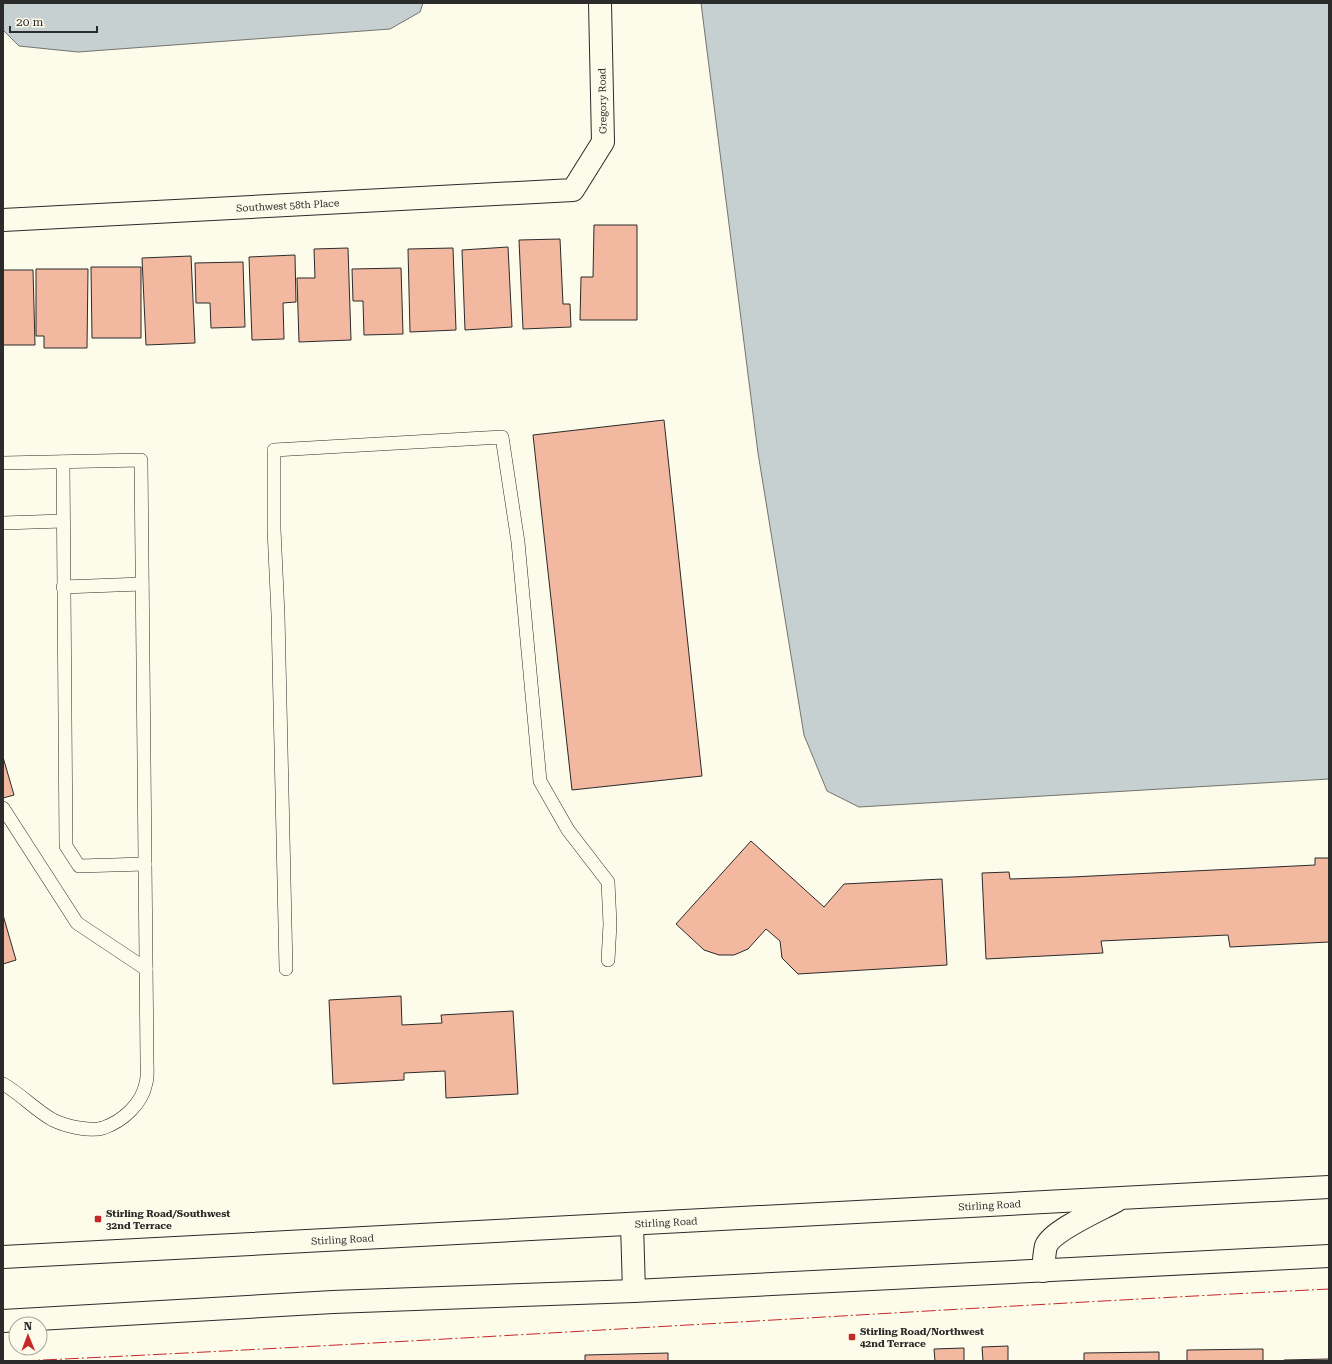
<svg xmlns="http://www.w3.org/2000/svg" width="1332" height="1364" font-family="'Roboto Serif',serif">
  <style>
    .water { fill: #c7d0d0; stroke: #74746e }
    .building { fill: #f2b8a0; stroke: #2b2b2b }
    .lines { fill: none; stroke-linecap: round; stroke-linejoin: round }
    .lane-casing { stroke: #2b2b2b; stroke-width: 14 }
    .street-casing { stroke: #2b2b2b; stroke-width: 24 }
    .primary-casing { stroke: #2b2b2b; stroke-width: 24 }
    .lane { stroke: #fdfbea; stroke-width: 13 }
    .street { stroke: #fdfbea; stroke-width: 22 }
    .primary { stroke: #fdfbea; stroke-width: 22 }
    .power { stroke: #c62828; stroke-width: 1; stroke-dasharray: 14 3 2 3; stroke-linecap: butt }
    .poi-dot { fill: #c62828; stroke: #fdfbea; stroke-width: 1.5 }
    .labels { text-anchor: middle; stroke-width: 3; stroke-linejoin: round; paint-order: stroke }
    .street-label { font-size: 10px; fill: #2b2b2b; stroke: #fdfbea }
    .poi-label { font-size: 10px; font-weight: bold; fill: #2b2b2b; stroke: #fdfbea; text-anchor: start }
  </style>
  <rect width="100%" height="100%" fill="#fdfbea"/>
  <g class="water">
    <path d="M3 3H423L420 12 390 29 78 52 19 46 3 30Z"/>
    <path d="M701 3H1329V779L859 807 827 791 804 735 758 453Z"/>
  </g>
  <g class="building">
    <path d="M594 225H637V320H580L581 277H593Z"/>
    <path d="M560 239 563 304H570L571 327 523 329 519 240Z"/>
    <path d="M508 247 512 327 465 330 462 250Z"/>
    <path d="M348 248 351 340 299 342 297 278H315L314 249Z"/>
    <path d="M453 248 456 330 410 332 408 249Z"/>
    <path d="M295 255 296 302 283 303 284 339 252 340 249 257Z"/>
    <path d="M191 256 195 343 146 345 142 258Z"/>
    <path d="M243 262 245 327 211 328 210 303H196L195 263Z"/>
    <path d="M91 267H141V338H92Z"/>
    <path d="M401 268 403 334 364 335 363 301H353L352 269Z"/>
    <path d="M36 269H88L87 348H44V336H36Z"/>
    <path d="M3 270H33L35 345H3Z"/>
    <path d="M664 420 702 776 572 790 533 435Z"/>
    <path d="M3 757 14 795 3 798Z"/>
    <path d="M751 841 824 907 844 884 942 879 947 965 798 974 782 958 780 941 766 929 748 949 734 955H719L704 950 676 924Z"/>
    <path d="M1315 858H1329V942L1230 947 1228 935 1101 941 1103 953 986 959 982 873 1009 872 1010 879 1072 877 1315 865Z"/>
    <path d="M3 915 16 960 3 964Z"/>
    <path d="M401 996 402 1025 442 1023 441 1015 513 1011 518 1094 446 1098 445 1071 404 1073V1080L333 1084 329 1000Z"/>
    <path d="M1008 1346V1361H983L982 1347Z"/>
    <path d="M964 1348V1361H935L934 1349Z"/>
    <path d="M1263 1349V1361H1187V1350Z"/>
    <path d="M1159 1352V1361H1084V1353Z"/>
    <path d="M668 1353V1361H585V1355Z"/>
    <path d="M1329 1359V1361H1284V1360Z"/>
  </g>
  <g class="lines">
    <g class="lane-casing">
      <g id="lane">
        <path d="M63 462 66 846 79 866 145 864"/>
        <path d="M3 463 141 460 147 1061C147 1068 148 1076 146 1083 142 1104 123 1121 103 1128 90 1132 65 1126 53 1120 35 1110 21 1094 3 1084"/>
        <path d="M3 523 63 521"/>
        <path d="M63 587 142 584"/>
        <path d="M3 808 77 923 146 969"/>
        <path d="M286 969 278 615 274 529V450L502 437 518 542 540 781 568 830 608 882 610 924 608 960"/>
      </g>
    </g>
    <g class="street-casing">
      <g id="street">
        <path id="s1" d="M3 220 573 190 603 142 600 3"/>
      </g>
    </g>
    <g class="primary-casing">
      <g id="primary">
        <path d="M632 1224 634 1291"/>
        <path id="s2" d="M3 1257 1329 1187"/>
        <path d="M1043 1271C1044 1263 1044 1253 1046 1246 1053 1230 1100 1210 1116 1201"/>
        <path d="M3 1321 333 1302 634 1291 1329 1256"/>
      </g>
    </g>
    <use href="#lane" class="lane"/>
    <use href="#street" class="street"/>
    <use href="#primary" class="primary"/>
    <path class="power" d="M21 1361C457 1341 893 1311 1329 1289"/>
  </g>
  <g class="poi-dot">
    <rect x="94" y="1215" width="8" height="8" rx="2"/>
    <rect x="848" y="1333" width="8" height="8" rx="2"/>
  </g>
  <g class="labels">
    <g class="street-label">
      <text transform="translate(602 101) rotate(-91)" y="4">Gregory Road</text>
      <text dy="4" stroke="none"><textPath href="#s1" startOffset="285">Southwest 58th Place</textPath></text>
      <text dy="4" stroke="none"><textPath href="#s2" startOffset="988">Stirling Road</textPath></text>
      <text dy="4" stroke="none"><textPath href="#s2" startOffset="664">Stirling Road</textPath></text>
      <text dy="4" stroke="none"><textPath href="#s2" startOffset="340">Stirling Road</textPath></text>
    </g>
    <g class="poi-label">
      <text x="106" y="1217">Stirling Road/Southwest<tspan x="106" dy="12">32nd Terrace</tspan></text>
      <text x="860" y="1335">Stirling Road/Northwest<tspan x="860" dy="12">42nd Terrace</tspan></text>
    </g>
  </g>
  <rect width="1332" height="1364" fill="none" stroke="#2b2b2b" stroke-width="8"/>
  <g transform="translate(28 1336) rotate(359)"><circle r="19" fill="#fdfbea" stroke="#a9a89e"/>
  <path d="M0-3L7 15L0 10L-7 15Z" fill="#c62828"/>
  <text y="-6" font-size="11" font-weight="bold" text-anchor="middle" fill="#2b2b2b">N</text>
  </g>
  <path d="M10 26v6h87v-6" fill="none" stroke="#2b2b2b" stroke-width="2"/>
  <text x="16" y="26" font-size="12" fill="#2b2b2b" stroke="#fdfbea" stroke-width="3" paint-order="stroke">20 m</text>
</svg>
